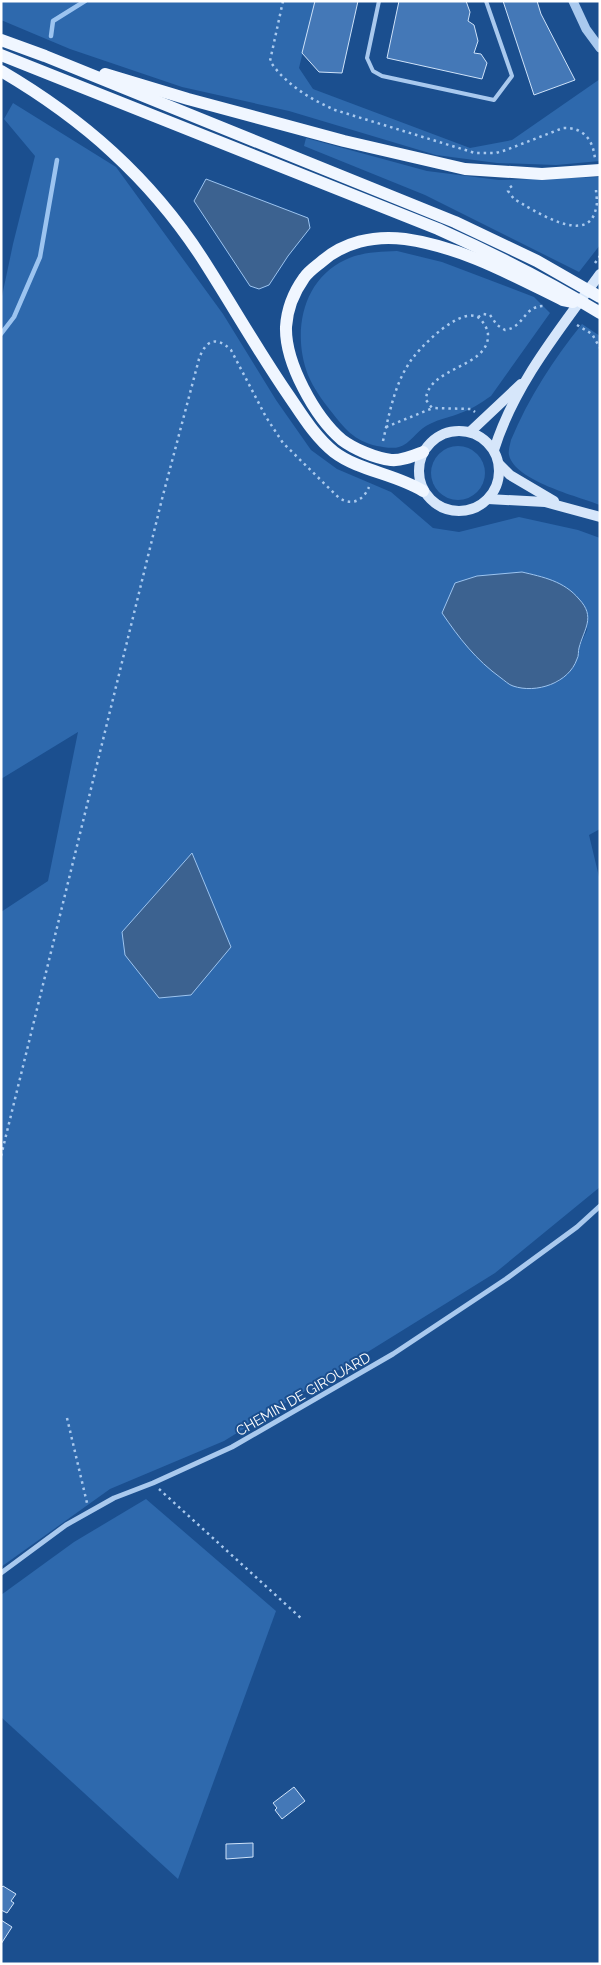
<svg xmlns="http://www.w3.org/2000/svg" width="601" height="1965" font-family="Raleway,sans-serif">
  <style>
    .green { fill: #2e69ad; fill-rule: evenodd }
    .water { fill: #3c6290; stroke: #9cc4f0 }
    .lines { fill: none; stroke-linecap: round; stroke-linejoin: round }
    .stream { stroke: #9cc4f0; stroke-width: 4.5 }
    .building { fill: #4478b7; stroke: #cfe3fa }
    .path { stroke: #a9c9ee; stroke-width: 2.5; stroke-dasharray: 2.5 4; stroke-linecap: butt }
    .service { stroke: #a9c9ee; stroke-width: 4 }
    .minor { stroke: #a9c9ee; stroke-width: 5 }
    .tertiary { stroke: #a9c9ee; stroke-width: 9 }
    .secondary { stroke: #d6e6fa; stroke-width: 10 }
    .primary { stroke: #f0f6ff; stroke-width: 12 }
    .labels { text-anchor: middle; stroke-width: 4; stroke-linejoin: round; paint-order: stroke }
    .street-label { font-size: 14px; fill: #fff; stroke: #1b4f8f }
  </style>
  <rect width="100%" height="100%" fill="#1b4f8f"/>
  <g class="green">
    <path d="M1 1H315L299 68 313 89 470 148 512 140 600 79V161L556 165 497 163 436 155 289 111 182 87 70 49 1 20Z"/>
    <path d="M13 103 116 167 223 314 276 400 311 450 337 469 391 492 433 528 459 532 519 517 578 530 600 538V829L589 835 600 881V1187L495 1273 224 1441 110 1489 1 1567V912L48 881 78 732 1 779V301L13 244 35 156 4 119ZM477 576 588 615 587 630 579 648 577 659 558 682 540 688 513 686 455 583Z"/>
    <path d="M306 138 427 171 499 180 600 177V245L579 272 425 195 304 146Z"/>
    <path d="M397 251 442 262 534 297 550 313 491 396C481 403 470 410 458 414 447 418 436 420 426 426 417 431 410 444 399 447 393 449 383 447 377 446 354 441 344 428 330 410 322 400 313 387 308 375 292 333 302 280 345 260 361 252 379 252 397 251Z"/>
    <path d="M582 324 600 336V505C577 496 515 481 509 455 508 450 510 445 511 440 529 397 553 360 582 324Z"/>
    <circle cx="458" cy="473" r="27"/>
    <path d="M146 1499 276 1611 178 1879 1 1717V1595L74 1542Z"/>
  </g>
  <g class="water">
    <path d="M206 179 308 218 310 228 288 256 269 285 259 289 250 286 194 201Z"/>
    <path d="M522 572C543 577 564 581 579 599 596 617 584 629 579 648 578 651 579 656 577 659 569 683 536 694 513 686 509 685 504 680 501 678 476 660 459 638 442 613L455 583 477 576Z"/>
    <path d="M192 853 231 947 191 995 159 998 125 955 122 932Z"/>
  </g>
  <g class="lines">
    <g class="stream">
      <path d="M51 36 53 21 85 1"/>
      <path d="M1 334 14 317 40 257 57 160"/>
    </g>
  </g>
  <g class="building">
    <path d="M315 1H358L342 73 319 72 302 53Z"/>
    <path d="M399 1H466L470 12 468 21 474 25 478 41 474 53 481 54 487 63 482 79 387 58Z"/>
    <path d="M503 1H537L541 14 575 80 534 95Z"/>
    <path d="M294 1787 305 1801 282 1819 275 1810 277 1808 273 1803Z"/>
    <path d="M253 1843V1857L226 1859V1844Z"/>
    <path d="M3 1886 16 1894 11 1901 14 1903 7 1913 1 1910V1888Z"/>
    <path d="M1 1920 12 1927 1 1944Z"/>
  </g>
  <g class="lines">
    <g class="path">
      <path d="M283 1 270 61C285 84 310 99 335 110L475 153H496L506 150 563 128C583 127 593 139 595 159"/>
      <path d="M512 186 509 188 508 191 514 199C532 209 589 248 596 208 598 202 596 195 596 189"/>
      <path d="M595 263 600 256"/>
      <path d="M478 317 483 314 490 315 497 325 505 330C525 327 523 306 544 306"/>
      <path d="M577 325 592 334 600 348"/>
      <path d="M386 427 433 408"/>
      <path d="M383 441C389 415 394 387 408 365 416 350 466 299 482 321 485 325 488 330 488 335 489 368 427 367 426 400L432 408 471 409 475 412"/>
      <path d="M1 1156 162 499 199 359C205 341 216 335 231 350L266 417 283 443 339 498C352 506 363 501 369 487"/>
      <path d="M67 1418 87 1503"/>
      <path d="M159 1489 303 1620"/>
    </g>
    <path class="service" d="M379 1 367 58 373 71 382 76 494 100 512 76 486 1"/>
    <path class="minor" d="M1 1573 66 1525 114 1498 153 1483 232 1447 393 1354 506 1279 577 1227 600 1206"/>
    <path class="tertiary" d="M573 1 586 29 600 48"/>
    <g class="secondary">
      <circle cx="459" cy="471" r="40"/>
      <path d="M470 432 521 384"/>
      <path d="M494 450C514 385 560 329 600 274"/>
      <path d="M499 464 510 475 554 501"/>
      <path d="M488 499 545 502 600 517"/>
    </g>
    <g class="primary">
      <path d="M1 40 45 56 455 222 537 261 600 297"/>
      <path d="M1 55 438 229C494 254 548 281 600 313"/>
      <path d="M1 71C83 119 150 178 202 258 231 303 258 351 289 396 302 415 315 437 334 452 359 471 396 474 423 491"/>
      <path d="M105 74 188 99 344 141 465 169 542 174 600 170"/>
      <path d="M423 452C413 456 402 461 391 460 375 458 354 449 342 440 315 417 285 363 286 327 287 310 294 292 304 278 308 272 315 267 320 263 343 242 374 235 405 239 462 247 512 275 563 300L573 302"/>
    </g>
  </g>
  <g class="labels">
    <g class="street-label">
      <text transform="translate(303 1394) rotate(-30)" y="5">CHEMIN DE GIROUARD</text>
    </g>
  </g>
  <rect width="601" height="1965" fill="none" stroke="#ffffff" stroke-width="5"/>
</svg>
